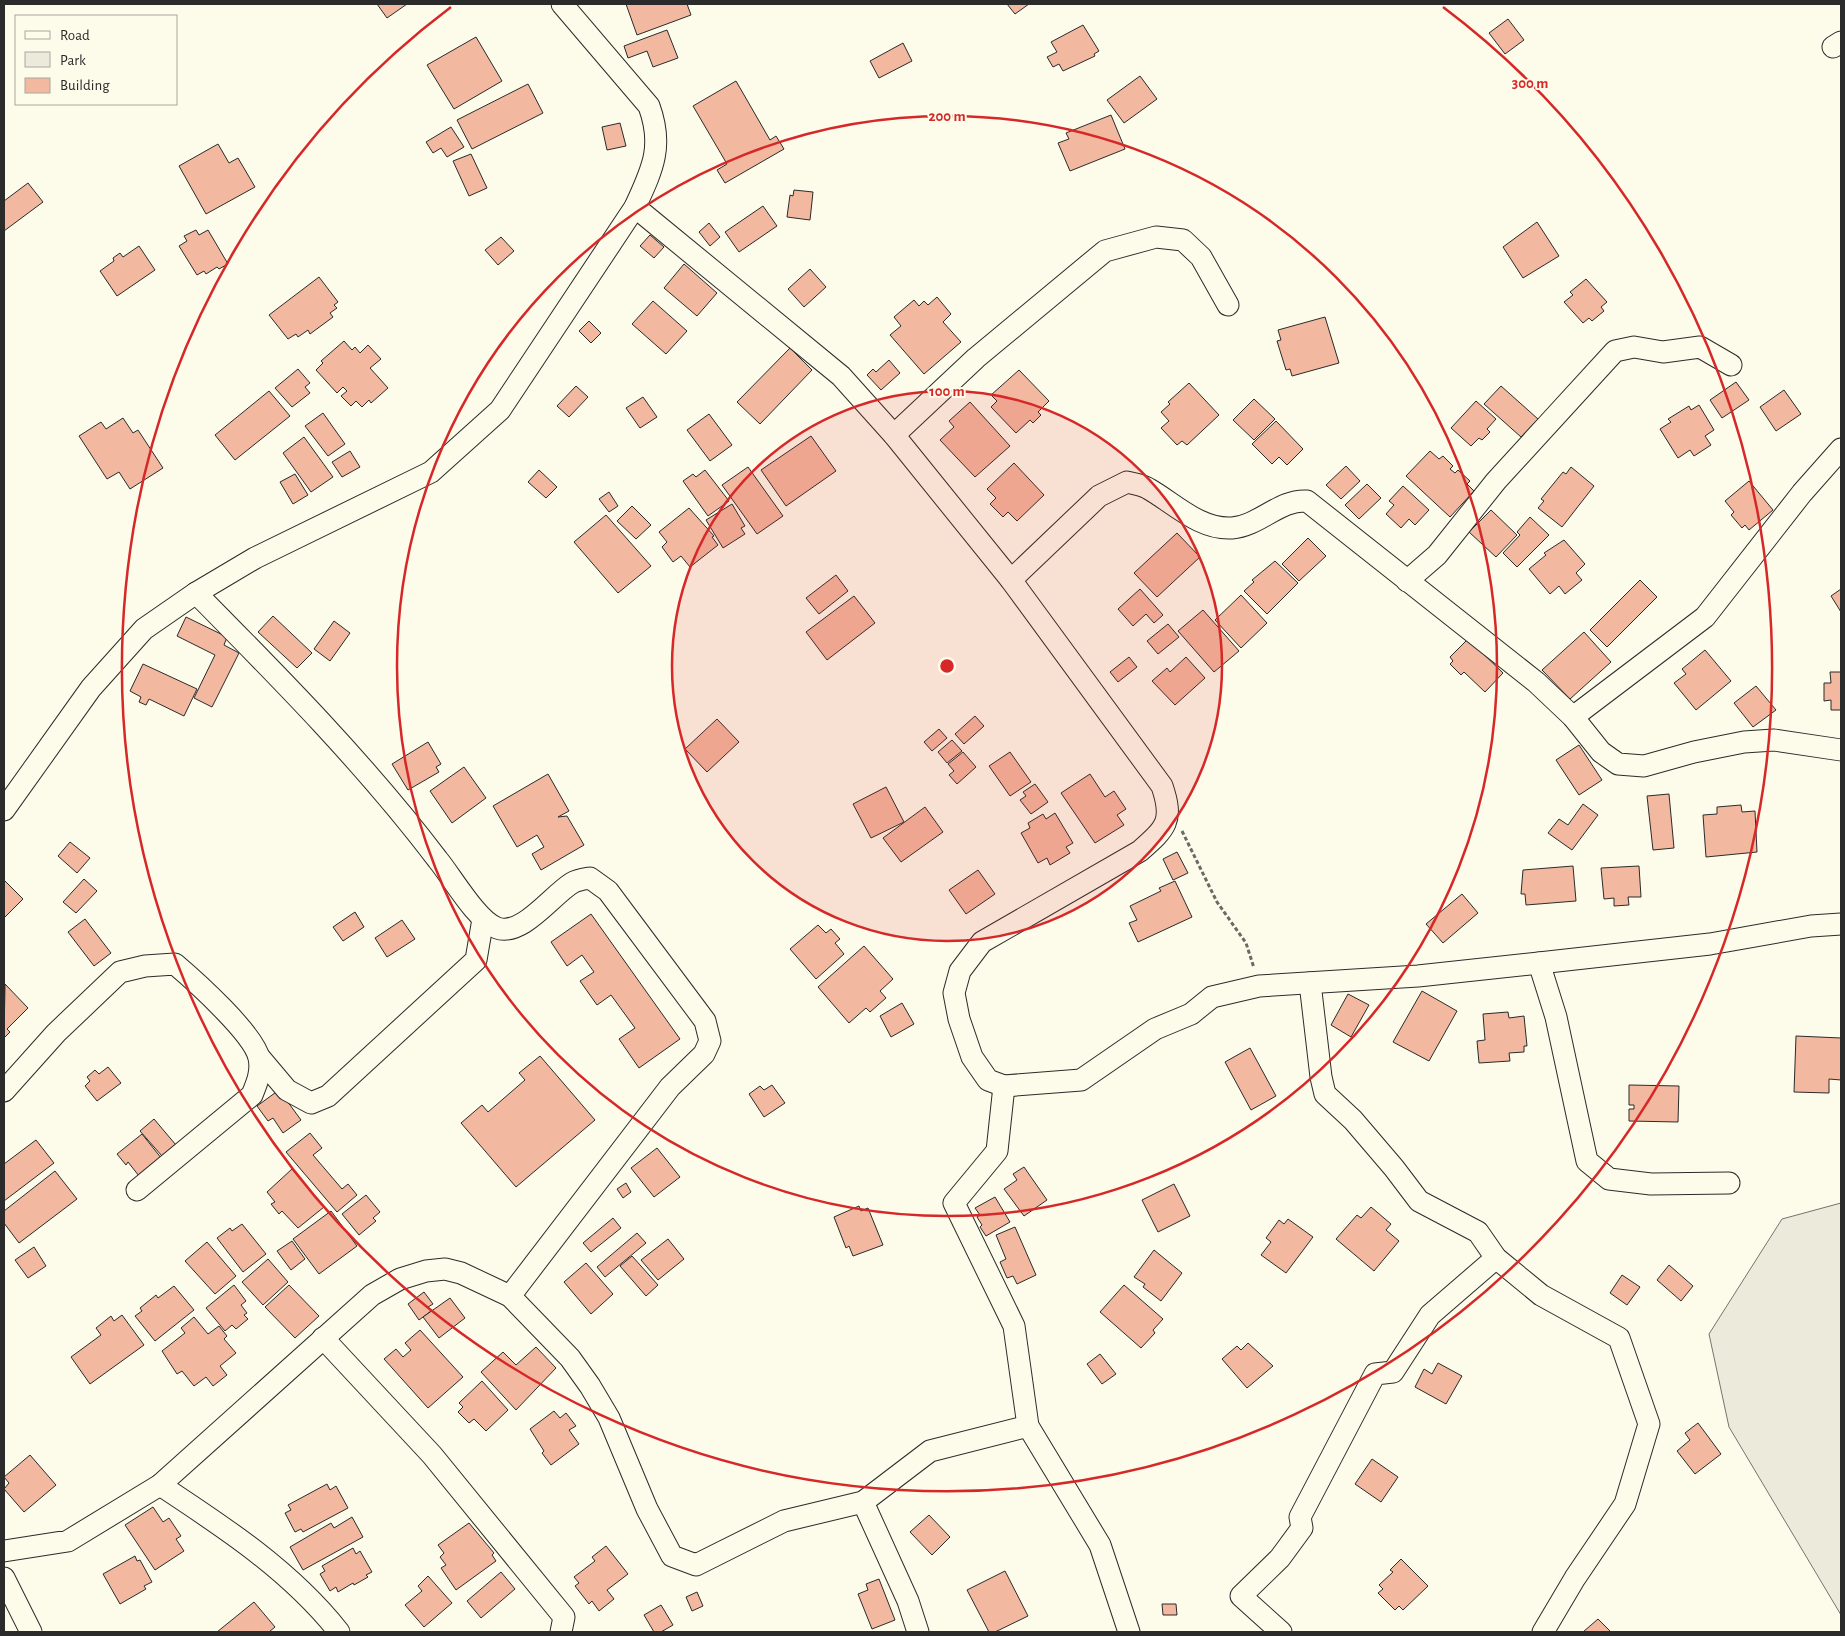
<svg xmlns="http://www.w3.org/2000/svg" width="1845" height="1636" font-family="'Alegreya Sans',sans-serif">
  <style>
    .green { fill: #ecebdb; stroke: #74746e }
    .building { fill: #f2b8a0; stroke: #2b2b2b }
    .lines { fill: none; stroke-linecap: round; stroke-linejoin: round }
    .minor-casing { stroke: #2b2b2b; stroke-width: 23 }
    .path { stroke: #6a6964; stroke-width: 3; stroke-dasharray: 4 2.5; stroke-linecap: butt }
    .minor { stroke: #fdfbea; stroke-width: 21 }
    .ring { fill: none; stroke: #d62828; stroke-width: 2.5 }
    .centre { fill: #d62828; stroke: #fdfbea; stroke-width: 2.5 }
    .ring-label { font-size: 15px; text-anchor: middle; font-weight: bold; fill: #d62828; stroke: #fdfbea; stroke-width: 4; stroke-linejoin: round; paint-order: stroke }
  </style>
  <rect width="100%" height="100%" fill="#fdfbea"/>
  <path class="green" d="M1841 1203V1615L1729 1427 1709 1334 1782 1219Z"/>
  <g class="building">
    <path d="M377 4H407L387 18Z"/>
    <path d="M626 4H687L691 15 637 35Z"/>
    <path d="M1007 4H1029L1015 14Z"/>
    <path d="M1508 19 1524 40 1505 54 1489 33Z"/>
    <path d="M1083 25 1099 51 1094 54 1095 56 1063 71 1059 64 1053 67 1047 57 1057 52 1051 42Z"/>
    <path d="M667 30 678 58 653 67 647 51 628 58 624 46Z"/>
    <path d="M476 37 502 81 454 109 427 65Z"/>
    <path d="M903 43 912 61 879 78 870 61Z"/>
    <path d="M1140 76 1157 99 1124 123 1107 100Z"/>
    <path d="M736 81 770 140 776 136 784 149 725 183 717 170 727 164 693 106Z"/>
    <path d="M528 84 543 113 472 149 457 120Z"/>
    <path d="M1111 115 1125 149 1070 171 1058 143 1069 139 1066 133Z"/>
    <path d="M620 123 626 146 607 150 602 127Z"/>
    <path d="M451 127 464 147 447 157 441 148 433 153 426 142Z"/>
    <path d="M218 144 229 163 238 158 255 187 206 214 179 166Z"/>
    <path d="M471 154 487 188 469 196 453 161Z"/>
    <path d="M28 183 43 202 4 231V201Z"/>
    <path d="M794 190 813 192 810 220 787 217 790 195 793 196Z"/>
    <path d="M763 206 777 226 739 252 725 232Z"/>
    <path d="M1537 222 1559 256 1523 278 1503 247Z"/>
    <path d="M709 223 720 237 710 246 699 232Z"/>
    <path d="M196 230 199 235 208 230 228 264 219 269 217 267 206 274 204 271 197 275 179 246 187 241 184 236Z"/>
    <path d="M650 235 664 247 654 258 640 246Z"/>
    <path d="M501 237 514 251 498 265 485 250Z"/>
    <path d="M139 246 155 270 117 296 100 271 114 261 113 258 120 253 123 257Z"/>
    <path d="M684 264 717 293 697 316 664 288Z"/>
    <path d="M810 269 826 287 804 307 788 289Z"/>
    <path d="M319 277 338 302 334 305 337 308 330 313 333 317 310 334 308 330 298 337 296 334 288 339 269 315Z"/>
    <path d="M1586 279 1607 302 1601 307 1604 311 1592 321 1589 318 1583 323 1564 302 1573 295 1570 292Z"/>
    <path d="M937 297 951 314 943 322 961 342 924 374 890 335 901 326 894 317 914 300 919 306 924 301 928 305Z"/>
    <path d="M653 301 687 331 666 354 632 324Z"/>
    <path d="M1325 317 1339 363 1292 376 1290 369 1286 370 1277 341 1281 340 1278 330Z"/>
    <path d="M589 321 601 333 591 343 579 331Z"/>
    <path d="M344 341 352 350 355 347 360 353 368 345 381 359 370 368 388 388 371 403 369 400 362 407 356 401 351 406 341 396 347 391 343 387 337 393 316 370 323 363 321 361Z"/>
    <path d="M790 348 812 370 760 424 737 402Z"/>
    <path d="M889 360 900 373 881 390 867 375 873 369 876 372Z"/>
    <path d="M298 369 310 383 305 387 310 393 292 407 275 388Z"/>
    <path d="M1019 370 1049 401 1038 412 1041 415 1033 423 1030 420 1016 433 991 407 997 401 991 395Z"/>
    <path d="M1736 382 1749 400 1722 418 1710 400Z"/>
    <path d="M1189 383 1219 415 1187 445 1182 441 1177 445 1161 428 1169 421 1161 412 1170 404 1168 402Z"/>
    <path d="M576 386 588 397 569 417 557 406Z"/>
    <path d="M1501 386 1538 419 1521 437 1484 404Z"/>
    <path d="M1784 390 1801 414 1776 431 1760 407Z"/>
    <path d="M269 391 290 416 235 460 215 435Z"/>
    <path d="M643 397 657 417 640 428 626 408Z"/>
    <path d="M1254 399 1275 419 1254 440 1233 420Z"/>
    <path d="M1476 401 1496 419 1487 429 1490 432 1482 440 1479 438 1471 446 1451 428Z"/>
    <path d="M970 402 1010 446 975 477 940 440 954 427 949 421Z"/>
    <path d="M1699 405 1714 430 1705 436 1711 445 1694 456 1690 450 1678 458 1660 429 1671 422 1668 419 1689 406 1691 410Z"/>
    <path d="M323 413 345 444 328 456 305 426Z"/>
    <path d="M709 414 732 445 710 461 687 430Z"/>
    <path d="M123 418 133 433 138 430 163 468 130 489 119 472 107 479 79 436 101 422 106 429Z"/>
    <path d="M1276 421 1303 449 1287 465 1279 457 1272 464 1252 444Z"/>
    <path d="M811 436 836 471 786 506 761 470Z"/>
    <path d="M304 437 333 477 311 492 283 453Z"/>
    <path d="M350 451 360 467 342 477 332 462Z"/>
    <path d="M1430 451 1439 459 1443 456 1453 466 1450 469 1455 473 1458 470 1470 481 1467 484 1474 491 1450 517 1406 476Z"/>
    <path d="M1014 463 1044 495 1017 521 1008 512 1003 517 990 504 996 498 987 489Z"/>
    <path d="M1346 466 1360 481 1341 499 1326 485Z"/>
    <path d="M748 467 783 516 757 534 722 485Z"/>
    <path d="M1571 467 1594 486 1562 527 1538 508 1544 501 1541 499 1563 472 1566 474Z"/>
    <path d="M539 470 557 487 546 498 528 482Z"/>
    <path d="M705 470 729 501 708 516 683 481 693 474 696 477Z"/>
    <path d="M295 474 308 495 293 504 280 482Z"/>
    <path d="M1749 481 1773 510 1749 530 1745 525 1742 528 1731 515 1734 512 1725 501Z"/>
    <path d="M1367 484 1381 498 1359 519 1345 505Z"/>
    <path d="M1403 486 1429 510 1415 525 1409 519 1401 528 1386 514 1394 505 1389 501Z"/>
    <path d="M609 492 618 506 609 512 599 499Z"/>
    <path d="M732 504 745 526 741 528 745 534 723 548 706 520Z"/>
    <path d="M632 506 651 525 636 539 617 521Z"/>
    <path d="M689 508 714 536 712 537 718 545 690 567 681 556 673 562 662 547 667 542 659 532Z"/>
    <path d="M1491 510 1517 535 1496 557 1469 532Z"/>
    <path d="M606 515 651 566 618 593 574 542Z"/>
    <path d="M1530 517 1549 535 1517 567 1503 553 1520 535 1517 532Z"/>
    <path d="M1177 533 1200 557 1157 597 1134 573Z"/>
    <path d="M1308 538 1326 556 1299 581 1282 564Z"/>
    <path d="M1564 540 1585 564 1576 573 1582 580 1565 594 1559 586 1550 594 1529 569 1546 555 1544 553Z"/>
    <path d="M1275 561 1298 583 1267 614 1244 591 1254 582 1252 580Z"/>
    <path d="M836 575 848 591 819 614 806 598Z"/>
    <path d="M1640 580 1657 597 1607 647 1590 630Z"/>
    <path d="M1140 589 1163 615 1154 623 1146 614 1133 626 1118 609Z"/>
    <path d="M1841 589V612L1831 596Z"/>
    <path d="M1241 595 1267 623 1241 648 1215 620Z"/>
    <path d="M854 596 875 623 827 660 806 632Z"/>
    <path d="M1203 610 1239 651 1214 672 1178 631Z"/>
    <path d="M273 616 312 653 297 668 258 632Z"/>
    <path d="M186 617 227 637 224 645 239 653 212 707 194 698 215 655 177 636Z"/>
    <path d="M334 621 350 633 330 661 314 649Z"/>
    <path d="M1168 624 1179 637 1158 654 1147 641Z"/>
    <path d="M1584 632 1611 662 1570 699 1542 670Z"/>
    <path d="M1468 639 1503 673 1485 692 1464 672 1461 675 1450 664 1453 661 1450 657Z"/>
    <path d="M1705 650 1731 681 1696 710 1674 683 1686 674 1682 669Z"/>
    <path d="M1129 657 1137 667 1118 682 1110 672Z"/>
    <path d="M1186 657 1205 678 1175 705 1152 681 1167 668 1170 672Z"/>
    <path d="M143 664 197 689 184 716 149 699 146 705 139 702 141 697 130 691Z"/>
    <path d="M1830 672H1841V710H1831V700L1824 701V683H1831Z"/>
    <path d="M1756 686 1776 710 1753 727 1734 703Z"/>
    <path d="M975 716 984 726 964 744 955 734Z"/>
    <path d="M717 719 739 742 707 772 685 749Z"/>
    <path d="M939 729 947 738 932 751 924 742Z"/>
    <path d="M952 740 962 751 947 763 938 752Z"/>
    <path d="M428 742 441 764 436 767 439 772 408 790 392 764Z"/>
    <path d="M1579 745 1602 780 1579 795 1556 760Z"/>
    <path d="M963 752 976 767 957 784 949 775 954 771 948 764Z"/>
    <path d="M1010 752 1031 782 1010 796 989 766Z"/>
    <path d="M464 767 486 798 452 823 430 791Z"/>
    <path d="M548 774 569 811 558 817 567 816 584 845 541 870 532 854 544 847 537 835 517 847 493 806Z"/>
    <path d="M1090 774 1105 797 1114 791 1126 809 1117 815 1124 825 1095 843 1061 793Z"/>
    <path d="M1035 784 1048 802 1031 814 1020 800 1026 796 1023 792Z"/>
    <path d="M886 787 904 822 871 838 853 804Z"/>
    <path d="M1669 794 1674 848 1653 850 1647 796Z"/>
    <path d="M1583 804 1598 815 1572 850 1548 833 1559 819 1568 825Z"/>
    <path d="M1741 805 1742 812 1755 811 1757 852 1706 857 1703 815 1717 814V807Z"/>
    <path d="M925 807 943 832 901 862 883 838Z"/>
    <path d="M1055 813 1073 843 1066 847 1070 853 1050 865 1047 858 1038 863 1021 833 1030 828 1028 823 1043 814 1046 819Z"/>
    <path d="M70 842 90 858 77 873 58 856Z"/>
    <path d="M1177 852 1188 873 1173 880 1163 859Z"/>
    <path d="M1573 866 1576 901 1526 905 1525 894H1521L1523 870Z"/>
    <path d="M1639 866 1641 897H1628L1629 905 1614 906V898L1604 899 1601 868Z"/>
    <path d="M978 870 995 894 966 914 949 890Z"/>
    <path d="M84 879 97 891 76 913 63 902Z"/>
    <path d="M4 880 23 899 4 918Z"/>
    <path d="M1175 881 1192 917 1138 942 1129 923 1137 920 1130 906 1161 891 1159 888Z"/>
    <path d="M1462 894 1478 913 1443 943 1426 924Z"/>
    <path d="M355 912 364 927 343 941 333 927Z"/>
    <path d="M591 914 680 1039 639 1068 619 1039 635 1028 611 995 597 1005 580 981 594 972 582 955 567 966 551 942Z"/>
    <path d="M85 919 111 953 94 966 68 932Z"/>
    <path d="M402 920 415 939 387 957 375 938Z"/>
    <path d="M818 925 826 933 831 929 840 939 835 943 844 954 816 979 790 949Z"/>
    <path d="M864 946 893 979 880 991 886 998 870 1012 866 1008 849 1023 818 987Z"/>
    <path d="M5 984 28 1008 7 1029 10 1032 4 1038Z"/>
    <path d="M1422 991 1457 1011 1429 1061 1393 1042Z"/>
    <path d="M1348 994 1369 1005 1351 1037 1331 1025Z"/>
    <path d="M902 1003 914 1024 891 1037 880 1016Z"/>
    <path d="M1508 1012 1509 1018 1524 1016 1527 1046H1524V1052L1509 1053 1510 1061 1479 1063 1477 1041 1485 1040 1483 1014Z"/>
    <path d="M1796 1036 1841 1038V1080L1829 1079V1093L1794 1092Z"/>
    <path d="M1250 1048 1276 1096 1251 1110 1225 1062Z"/>
    <path d="M540 1056 595 1120 516 1187 461 1123 482 1105 488 1112 525 1080 519 1073Z"/>
    <path d="M108 1067 121 1083 97 1101 85 1086 90 1081 87 1077 95 1070 99 1074Z"/>
    <path d="M772 1085 785 1103 764 1117 749 1094 760 1086 764 1090Z"/>
    <path d="M1629 1085 1679 1086 1678 1122 1629 1121V1109H1634V1105H1629Z"/>
    <path d="M279 1090 301 1120 283 1133 273 1118 268 1121 257 1106Z"/>
    <path d="M154 1119 176 1145 162 1156 140 1131Z"/>
    <path d="M310 1133 322 1148 313 1155 342 1189 348 1184 357 1195 337 1212 286 1152Z"/>
    <path d="M142 1134 162 1159 139 1176 128 1162 126 1165 117 1154Z"/>
    <path d="M36 1140 54 1163 4 1201V1164Z"/>
    <path d="M657 1148 680 1177 654 1197 631 1168Z"/>
    <path d="M1024 1167 1047 1200 1024 1216 1004 1189 1017 1180 1013 1174Z"/>
    <path d="M292 1169 324 1207 298 1228 282 1211 279 1214 271 1204 275 1202 267 1192Z"/>
    <path d="M55 1171 77 1199 19 1243 4 1223V1211Z"/>
    <path d="M626 1183 631 1192 623 1198 617 1189Z"/>
    <path d="M1174 1184 1190 1216 1158 1232 1142 1200Z"/>
    <path d="M366 1195 380 1212 373 1218 376 1221 359 1235 342 1214Z"/>
    <path d="M995 1197 1010 1222 986 1236 980 1227 982 1225 977 1217 980 1215 975 1208Z"/>
    <path d="M859 1206 861 1211 868 1208 883 1245 853 1256 849 1246 846 1248 834 1217Z"/>
    <path d="M1371 1207 1391 1224 1386 1230 1399 1241 1374 1271 1336 1239 1357 1215 1361 1218Z"/>
    <path d="M331 1211 357 1246 319 1274 293 1239Z"/>
    <path d="M613 1218 621 1228 591 1252 583 1243Z"/>
    <path d="M1288 1219 1313 1237 1286 1273 1261 1255 1271 1242 1266 1238 1279 1220 1284 1224Z"/>
    <path d="M242 1224 266 1254 243 1272 217 1238 230 1228 232 1231Z"/>
    <path d="M1015 1227 1036 1275 1017 1284 1013 1276 1007 1278 1000 1262 1006 1259 996 1235Z"/>
    <path d="M637 1233 646 1243 605 1277 597 1267Z"/>
    <path d="M668 1239 684 1259 658 1280 641 1260Z"/>
    <path d="M292 1241 305 1259 291 1270 277 1251Z"/>
    <path d="M207 1242 236 1276 215 1294 185 1261Z"/>
    <path d="M34 1247 46 1266 28 1278 15 1260Z"/>
    <path d="M1154 1250 1182 1273 1161 1301 1143 1287 1145 1284 1134 1277Z"/>
    <path d="M632 1256 658 1285 646 1296 620 1266Z"/>
    <path d="M268 1259 288 1282 263 1305 242 1282Z"/>
    <path d="M586 1263 613 1294 591 1314 564 1282Z"/>
    <path d="M1669 1265 1693 1286 1681 1301 1657 1280Z"/>
    <path d="M1622 1275 1640 1287 1627 1305 1610 1293Z"/>
    <path d="M234 1285 246 1301 241 1305 247 1313 244 1315 248 1319 236 1329 232 1325 225 1331 206 1308Z"/>
    <path d="M289 1285 319 1316 295 1338 265 1307Z"/>
    <path d="M1124 1285 1163 1319 1153 1330 1155 1333 1141 1348 1100 1312Z"/>
    <path d="M174 1286 194 1310 155 1341 135 1316 142 1311 140 1308 156 1295 158 1298Z"/>
    <path d="M424 1292 433 1304 428 1307 431 1311 419 1320 408 1304Z"/>
    <path d="M450 1298 465 1318 439 1338 423 1317Z"/>
    <path d="M122 1315 144 1345 90 1384 71 1357 101 1335 96 1328 111 1316 114 1321Z"/>
    <path d="M194 1317 208 1334 219 1326 227 1336 224 1339 236 1353 220 1366 227 1375 213 1386 206 1377 194 1386 182 1371 177 1374 162 1351 185 1333 181 1328Z"/>
    <path d="M420 1330 463 1377 428 1408 384 1359 396 1349 403 1357 411 1350 405 1343Z"/>
    <path d="M1248 1343 1273 1366 1247 1388 1222 1359 1237 1346 1241 1350Z"/>
    <path d="M536 1347 556 1368 516 1410 481 1372 503 1352 516 1365Z"/>
    <path d="M1100 1354 1116 1374 1102 1384 1087 1364Z"/>
    <path d="M1438 1363 1462 1376 1446 1404 1415 1387 1424 1369 1432 1374Z"/>
    <path d="M482 1381 508 1410 486 1431 474 1419 469 1423 458 1412 463 1407 459 1403Z"/>
    <path d="M554 1411 560 1418 566 1413 576 1426 569 1430 579 1444 551 1465 542 1453 544 1451 530 1429Z"/>
    <path d="M1698 1423 1721 1454 1695 1474 1677 1451 1690 1440 1685 1433Z"/>
    <path d="M30 1455 56 1485 24 1512 4 1489 9 1483 4 1477Z"/>
    <path d="M1372 1459 1398 1477 1381 1502 1355 1484Z"/>
    <path d="M327 1484 330 1490 336 1486 348 1508 303 1532 301 1529 295 1532 285 1513 291 1510 288 1505Z"/>
    <path d="M153 1507 163 1522 169 1518 181 1536 176 1539 184 1551 155 1570 125 1525Z"/>
    <path d="M929 1515 950 1537 932 1555 910 1532Z"/>
    <path d="M352 1517 363 1537 303 1570 290 1547 331 1523 334 1528Z"/>
    <path d="M469 1523 494 1553 492 1555 496 1561 456 1590 441 1568 446 1565 440 1557 444 1553 438 1545Z"/>
    <path d="M606 1546 628 1574 607 1590 614 1599 599 1611 592 1601 589 1604 575 1586 579 1583 574 1577 595 1561 592 1557Z"/>
    <path d="M353 1548 356 1554 360 1551 372 1572 366 1575 368 1577 354 1585 353 1583 338 1592 336 1587 330 1591 320 1574 325 1571 322 1566Z"/>
    <path d="M135 1556 137 1561 140 1560 152 1582 144 1586 146 1589 120 1604 103 1574Z"/>
    <path d="M1401 1559 1428 1586 1403 1610 1399 1606 1395 1610 1378 1593 1383 1589 1379 1585 1393 1572 1390 1570Z"/>
    <path d="M1005 1571 1028 1616 995 1632H989L967 1590Z"/>
    <path d="M501 1572 515 1589 481 1618 467 1601Z"/>
    <path d="M428 1576 452 1603 424 1627 405 1605 422 1591 418 1586Z"/>
    <path d="M879 1579 895 1620 872 1629 858 1594 868 1590 866 1584Z"/>
    <path d="M697 1592 703 1606 692 1611 686 1597Z"/>
    <path d="M254 1602 275 1627 269 1632H217Z"/>
    <path d="M1162 1604H1176L1177 1615H1163Z"/>
    <path d="M661 1605 673 1625 661 1632H654L644 1615Z"/>
    <path d="M1598 1619 1611 1632H1583Z"/>
  </g>
  <g class="lines">
    <g class="minor-casing">
      <g id="minor">
        <path d="M1833 47 1841 42"/>
        <path d="M635 207 841 376 894 435 1011 580 1162 786C1174 821 1166 828 1140 851L982 942 960 971 954 993 959 1019 972 1057 988 1080 1004 1086 1081 1080 1155 1029 1191 1014 1212 997 1259 986 1418 976 1539 963 1710 944 1811 926 1841 924"/>
        <path d="M894 435 976 358 1105 251 1156 237 1183 240 1201 257 1228 305"/>
        <path d="M1011 580 1099 496 1127 482C1134 484 1143 485 1149 489 1175 504 1200 530 1232 528 1259 526 1280 499 1307 501L1536 682 1573 717 1601 752 1618 764 1644 766 1694 752 1744 742 1774 740 1841 750"/>
        <path d="M1407 581 1437 555 1496 481 1615 351 1634 347 1663 352 1700 347 1731 365"/>
        <path d="M196 593C280 678 366 765 438 860 452 877 477 921 497 928 522 937 552 895 572 883 577 880 584 879 590 878L608 891 705 1021 710 1041 704 1054 670 1087 510 1296"/>
        <path d="M1573 717 1705 617 1802 493 1841 449"/>
        <path d="M4 810 91 688 144 629 196 593 255 558 431 472 500 410 635 207C652 170 664 147 649 106L562 4"/>
        <path d="M1539 963 1556 1017 1587 1161 1609 1179 1651 1184 1729 1183"/>
        <path d="M1310 983 1321 1077 1325 1094 1353 1120 1394 1168 1419 1201 1478 1232 1496 1258 1541 1295 1619 1338 1649 1424 1625 1504 1575 1578 1543 1632"/>
        <path d="M260 1058 287 1090 311 1103 328 1096 476 960 483 919"/>
        <path d="M1004 1086 997 1151 954 1203 1014 1326 1028 1426 1100 1545 1129 1632"/>
        <path d="M4 1091 56 1033 120 972 145 966 175 964C195 981 254 1034 259 1058 262 1071 257 1083 252 1095L137 1190"/>
        <path d="M323 1338 432 1455 564 1617 561 1632"/>
        <path d="M160 1485C224 1527 291 1571 339 1632"/>
        <path d="M863 1502 908 1601 918 1632"/>
        <path d="M4 1551 68 1541 160 1485 372 1295 400 1279 426 1271 445 1269 461 1273 510 1296 570 1358 590 1386 609 1418 647 1509 672 1556 696 1565 784 1521 863 1502 930 1451 1028 1426"/>
        <path d="M4 1578 31 1632"/>
        <path d="M1281 1632 1241 1596 1280 1558 1302 1528 1300 1517 1375 1374 1393 1372 1430 1315 1496 1258"/>
      </g>
    </g>
    <path class="path" d="M1182 831 1217 902 1246 943 1254 968"/>
    <use href="#minor" class="minor"/>
  </g>
  <circle cx="947" cy="666" r="275" fill="#d62828" fill-opacity=".12"/>
  <g class="ring">
    <circle cx="947" cy="666" r="275"/>
    <circle cx="947" cy="666" r="550"/>
    <path d="M1443 7A825 825 0 1 1 451 7"/>
  </g>
  <circle cx="947" cy="666" r="8" class="centre"/>
  <g class="ring-label">
    <text x="1530" y="88">300 m</text>
    <text x="947" y="121">200 m</text>
    <text x="947" y="396">100 m</text>
  </g>
  <rect width="1845" height="1636" fill="none" stroke="#2b2b2b" stroke-width="10"/>
  <rect x="15" y="15" width="162" height="90" fill="#fdfbea" stroke="#a9a89e"/>
  <rect x="25" y="31" width="25" height="8" fill="#fdfbea" stroke="#a9a89e"/>
  <text x="60" y="40" font-size="15" fill="#2b2b2b">Road</text>
  <rect x="25" y="52" width="25" height="15" fill="#ecebdb" stroke="#a9a89e"/>
  <text x="60" y="65" font-size="15" fill="#2b2b2b">Park</text>
  <rect x="25" y="78" width="25" height="15" fill="#f2b8a0" stroke="#a9a89e"/>
  <text x="60" y="90" font-size="15" fill="#2b2b2b">Building</text>
</svg>
